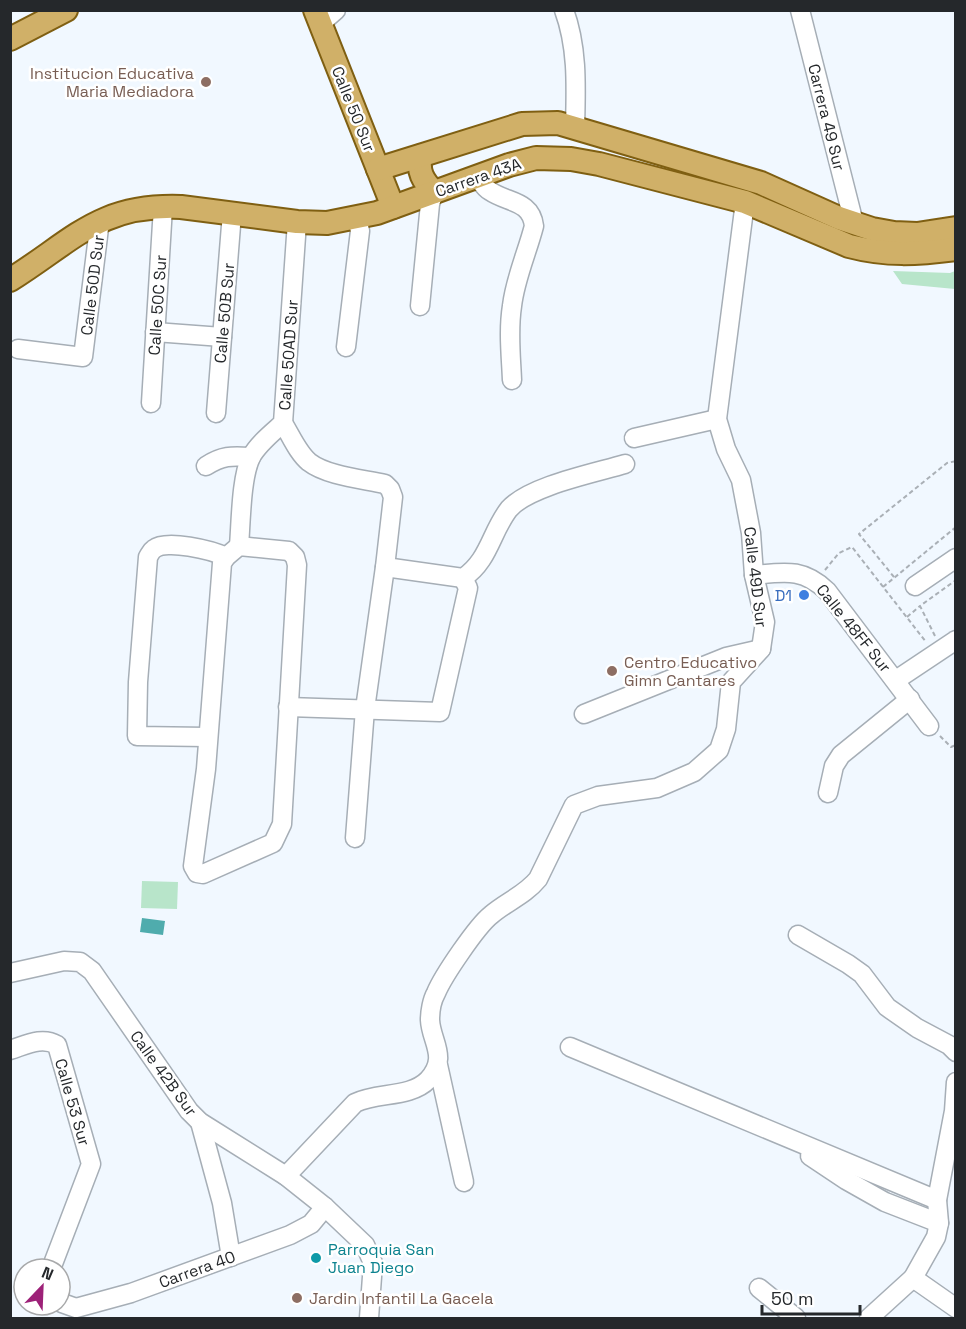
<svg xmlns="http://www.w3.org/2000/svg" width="966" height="1329" font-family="'Space Grotesk',sans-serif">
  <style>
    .green { fill: #b8e5ca }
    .water { fill: #4facad }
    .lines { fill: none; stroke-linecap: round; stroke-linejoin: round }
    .minor-casing { stroke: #a6aeb6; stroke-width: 21 }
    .major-casing { stroke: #7f5f12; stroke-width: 26 }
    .path { stroke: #aab0b6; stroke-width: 2; stroke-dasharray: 4.5 3; stroke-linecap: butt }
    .minor { stroke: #fff; stroke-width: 18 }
    .major { stroke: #d0b068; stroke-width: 22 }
    .education-dot { fill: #8d6e63; stroke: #fff; stroke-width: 2 }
    .shop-dot { fill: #3f7fe0; stroke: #fff; stroke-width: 2 }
    .culture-dot { fill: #0f9aa8; stroke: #fff; stroke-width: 2 }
    .labels { text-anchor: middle; stroke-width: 5; stroke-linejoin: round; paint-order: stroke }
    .education-label { font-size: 16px; fill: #785e54; stroke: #fff; text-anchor: start }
    .street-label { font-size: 16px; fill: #25282b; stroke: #fff }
    .shop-label { font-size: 16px; fill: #366cbe; stroke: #fff; text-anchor: end }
    .culture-label { font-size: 16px; fill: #0d838f; stroke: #fff; text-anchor: start }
  </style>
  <rect width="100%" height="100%" fill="#f1f8ff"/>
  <g class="green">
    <path d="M893 271 950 273 955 271V289L902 284Z"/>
    <path d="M142 881 178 882 177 909 141 908Z"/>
  </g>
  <path class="water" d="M142 918 165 921 163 935 140 932Z"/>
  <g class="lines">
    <g class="minor-casing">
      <g id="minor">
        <path d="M564 10C578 48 576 88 575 127"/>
        <path d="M800 10 854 223"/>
        <path d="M320 24 336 10"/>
        <path d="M477 176C481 181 484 188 490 191 507 203 531 200 534 226 527 253 515 279 512 306 508 331 511 356 512 380"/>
        <path d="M420 306 430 204 434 192"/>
        <path d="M155 332 222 337"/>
        <path d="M346 347 360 231 357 218"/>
        <path d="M18 349 83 357 100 220"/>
        <path d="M151 403 163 207"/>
        <path d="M216 413 232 213"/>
        <path d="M283 423C291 436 298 453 309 462 327 476 363 479 385 484L390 489 393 497 385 567 365 709 355 838"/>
        <path d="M634 438 717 419"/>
        <path d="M206 466C223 455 232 456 251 457"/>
        <path d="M239 546 289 551 295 557 297 565 282 824 273 843 203 874 197 873 193 866 206 769 222 563 226 557Z"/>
        <path d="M239 546C241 522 241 477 251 457 258 444 272 433 283 423L297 222"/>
        <path d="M385 567 463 578C489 561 491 532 509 509 529 486 595 473 625 464"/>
        <path d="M754 575C785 572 803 568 827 591L929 726"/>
        <path d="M915 586 956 558"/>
        <path d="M896 680 956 640"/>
        <path d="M288 707 440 712 468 588 463 578"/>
        <path d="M584 714 726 657 761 649"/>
        <path d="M207 737 137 736 138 682 148 557C150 554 151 551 154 549 166 539 212 550 226 557"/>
        <path d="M828 793 834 766 841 755 910 699"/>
        <path d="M798 935 848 964 862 974 887 1007 917 1028 949 1045 956 1052"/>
        <path d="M10 973 64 961 80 962 92 971 189 1111 200 1122 286 1176 325 1207 365 1245 373 1263 369 1318"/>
        <path d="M570 1047 937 1200"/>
        <path d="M10 1050C26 1045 42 1036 57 1045L91 1164 51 1269"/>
        <path d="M438 1065 464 1182"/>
        <path d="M200 1122 222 1203 231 1257"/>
        <path d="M810 1156 846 1180 885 1202 939 1223"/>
        <path d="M286 1176 355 1103C378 1092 410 1098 428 1080 449 1057 431 1042 430 1020 430 1012 432 1000 436 993 443 976 477 926 491 915 506 902 525 895 538 879L574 805 598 796 657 788 694 772 719 750 726 729 731 682 761 649 765 622 754 575 751 533 741 480 726 449 717 419 745 202"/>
        <path d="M913 1278 956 1308"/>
        <path d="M759 1288 796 1318"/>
        <path d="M60 1301 62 1303 76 1308 131 1293 290 1235 311 1224 325 1207"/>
        <path d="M869 1318 913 1278 936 1237 939 1223 937 1200 954 1111 956 1082"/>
      </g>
    </g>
    <g class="major-casing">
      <g id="major">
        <path d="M315 10 393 207"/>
        <path d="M10 39 66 10"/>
        <path d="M421 156C417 171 423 181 434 192"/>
        <path d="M378 169 522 124 558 123 761 183 839 218 872 229 894 233 917 234 956 228"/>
        <path d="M10 280C74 240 99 204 181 207L297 222 327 223 377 213 509 165 536 158 571 159 599 164 745 202 849 246C887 256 917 254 956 249"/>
      </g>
    </g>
    <g class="path">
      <path d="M825 570 839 553 852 547 926 642"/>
      <path d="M894 577 859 534 947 463 956 461"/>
      <path d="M883 587 956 527"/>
      <path d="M907 617 920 606"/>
      <path d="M935 636 920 606 956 580"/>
      <path d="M940 736 951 747 956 745"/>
    </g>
    <use href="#minor" class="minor"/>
    <use href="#major" class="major"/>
  </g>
  <g class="education-dot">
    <circle cx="206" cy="82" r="6"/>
    <circle cx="612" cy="671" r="6"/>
    <circle cx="297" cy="1298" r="6"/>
  </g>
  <circle class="shop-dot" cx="804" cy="595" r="6"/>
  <circle class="culture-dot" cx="316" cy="1258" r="6"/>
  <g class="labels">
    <g class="education-label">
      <text x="194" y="79" text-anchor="end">Institucion Educativa<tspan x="194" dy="18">Maria Mediadora</tspan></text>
      <text x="624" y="668">Centro Educativo<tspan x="624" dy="18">Gimn Cantares</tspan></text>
      <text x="309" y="1304">Jardin Infantil La Gacela</text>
    </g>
    <g class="street-label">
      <text transform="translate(354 109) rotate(68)" y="6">Calle 50 Sur</text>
      <text transform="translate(827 117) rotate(76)" y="6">Carrera 49 Sur</text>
      <text transform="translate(478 177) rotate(-19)" y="6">Carrera 43A</text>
      <text transform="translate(92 285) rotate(-83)" y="6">Calle 50D Sur</text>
      <text transform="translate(157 305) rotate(-86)" y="6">Calle 50C Sur</text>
      <text transform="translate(224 313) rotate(-85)" y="6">Calle 50B Sur</text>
      <text transform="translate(288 355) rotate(-86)" y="6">Calle 50AD Sur</text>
      <text transform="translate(756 577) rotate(83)" y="6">Calle 49D Sur</text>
      <text transform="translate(854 628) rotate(51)" y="6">Calle 48FF Sur</text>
      <text transform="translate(164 1073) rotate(54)" y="6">Calle 42B Sur</text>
      <text transform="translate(73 1102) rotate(74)" y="6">Calle 53 Sur</text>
      <text transform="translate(197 1269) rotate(-20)" y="6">Carrera 40</text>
    </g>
    <g class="shop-label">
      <text x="792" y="601">D1</text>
    </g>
    <g class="culture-label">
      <text x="328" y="1255">Parroquia San<tspan x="328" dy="18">Juan Diego</tspan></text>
    </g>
  </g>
  <rect width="966" height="1329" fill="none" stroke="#25282b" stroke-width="24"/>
  <g transform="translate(42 1287) rotate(23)"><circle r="28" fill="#ffffff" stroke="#a8a9aa" stroke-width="1.5"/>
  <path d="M0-4.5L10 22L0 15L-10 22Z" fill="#9d2178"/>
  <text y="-9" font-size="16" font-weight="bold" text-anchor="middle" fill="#25282b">N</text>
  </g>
  <path d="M762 1305v9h98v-9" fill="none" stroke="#25282b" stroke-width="3"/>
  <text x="771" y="1305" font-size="18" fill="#25282b" stroke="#ffffff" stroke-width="4.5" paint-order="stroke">50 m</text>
</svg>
